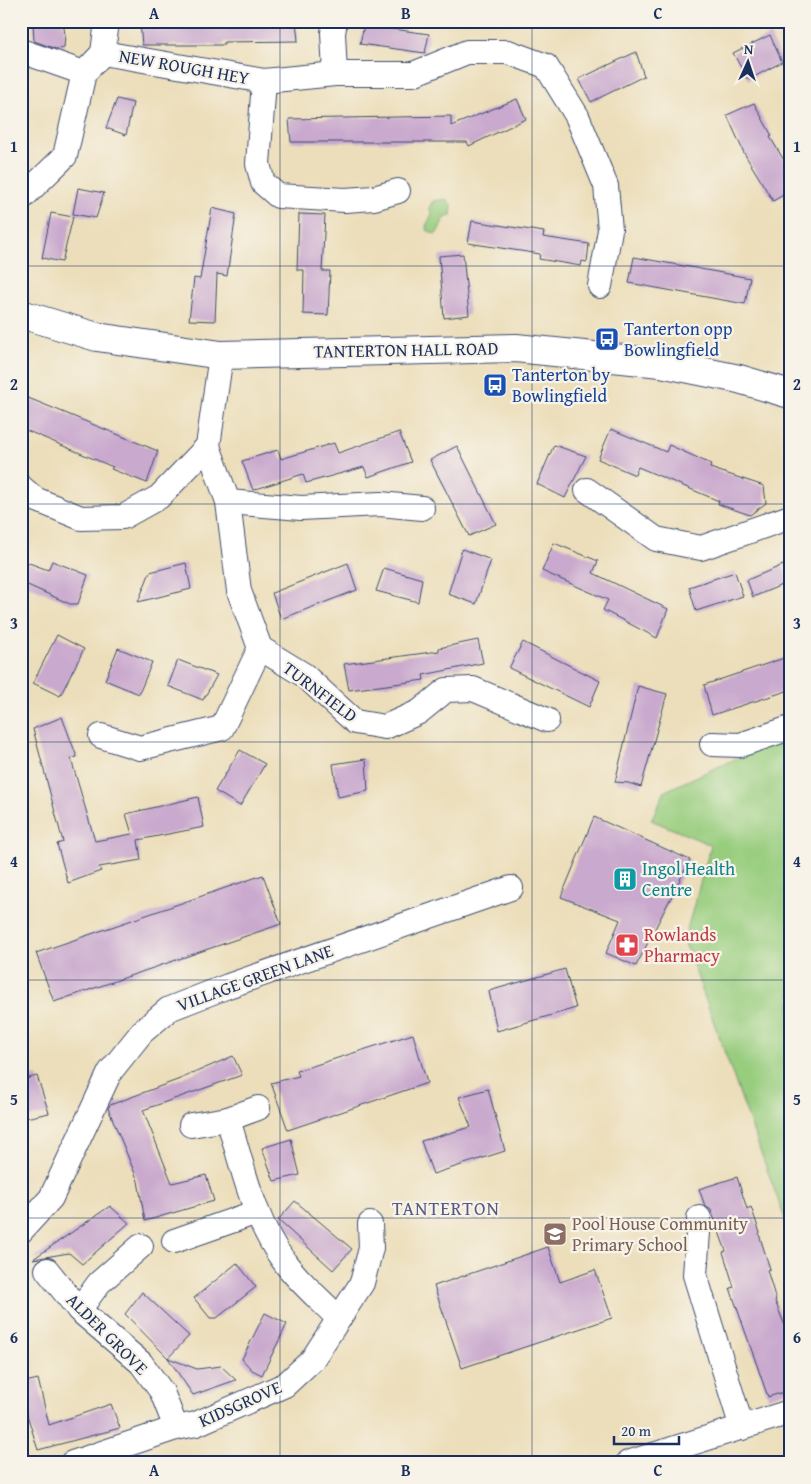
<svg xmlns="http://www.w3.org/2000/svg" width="811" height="1484" font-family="'Gentium Book Plus',serif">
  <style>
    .green { fill: #98cd7e; stroke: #5a7e6e }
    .building { fill: #c9a9ce }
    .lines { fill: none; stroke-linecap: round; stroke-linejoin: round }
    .minor-casing { stroke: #3a496c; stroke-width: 26 }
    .tertiary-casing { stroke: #3a496c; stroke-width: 30 }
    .minor { stroke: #fff; stroke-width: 24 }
    .tertiary { stroke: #fff; stroke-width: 28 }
    .grid { fill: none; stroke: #1b2f5e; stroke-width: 1; stroke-opacity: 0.55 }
    .labels { text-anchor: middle; stroke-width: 4.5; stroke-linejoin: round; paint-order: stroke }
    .street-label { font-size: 18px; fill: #1b2f5e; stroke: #f7f3e8 }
    .transit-label { font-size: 18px; fill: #164399; stroke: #f7f3e8; text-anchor: start }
    .culture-label { font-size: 18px; fill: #0d838f; stroke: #f7f3e8; text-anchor: start }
    .health-label { font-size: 18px; fill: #be3a42; stroke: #f7f3e8; text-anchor: start }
    .education-label { font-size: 18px; fill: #785e54; stroke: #f7f3e8; text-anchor: start }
    .neighbourhood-label { font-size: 19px; letter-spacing: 1px; fill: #585a85; stroke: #f7f3e8 }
    .neatline { fill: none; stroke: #1b2f5e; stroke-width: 2 }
    .grid-label { font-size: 16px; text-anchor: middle; font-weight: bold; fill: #1b2f5e }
  </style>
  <rect width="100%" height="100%" fill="#f7f3e8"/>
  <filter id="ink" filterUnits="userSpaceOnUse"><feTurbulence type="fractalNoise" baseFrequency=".02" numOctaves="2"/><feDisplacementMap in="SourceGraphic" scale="10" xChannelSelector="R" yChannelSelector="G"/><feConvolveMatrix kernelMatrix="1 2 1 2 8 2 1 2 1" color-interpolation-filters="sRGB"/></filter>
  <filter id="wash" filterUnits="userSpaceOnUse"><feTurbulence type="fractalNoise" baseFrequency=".0096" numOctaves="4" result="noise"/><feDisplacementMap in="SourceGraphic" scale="20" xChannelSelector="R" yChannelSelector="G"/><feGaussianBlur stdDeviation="1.12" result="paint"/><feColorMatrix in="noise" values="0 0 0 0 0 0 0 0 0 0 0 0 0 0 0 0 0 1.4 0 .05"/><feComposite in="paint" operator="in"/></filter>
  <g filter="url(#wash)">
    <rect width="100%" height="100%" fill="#ecdeba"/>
    <g class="green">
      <path d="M446 199 452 205 451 215 444 219 437 233 435 234 427 230 426 226 432 214 429 208 433 201Z"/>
      <path d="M790 736V1233L684 940 711 845 651 820 665 791 737 758Z"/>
    </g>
    <g id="blocks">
      <g class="building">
        <path d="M33 21H63L65 35 64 48 56 49 34 41Z"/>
        <path d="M296 21 298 41 224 42V45H142L140 22Z"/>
        <path d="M364 25 429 34 425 53 360 44Z"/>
        <path d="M770 35 782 62 748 80 733 53Z"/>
        <path d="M636 52 644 76 591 102 579 79Z"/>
        <path d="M117 99 133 103 126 135 106 128Z"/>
        <path d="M517 99 526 119 469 146 467 142H291L289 119 451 116V126Z"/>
        <path d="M754 103 772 136 770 137 790 170V191L773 201 744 153 727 115Z"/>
        <path d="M78 188 104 193 96 218 73 214Z"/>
        <path d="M212 208 236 214 227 276 217 274 215 321 189 320 194 278 200 279Z"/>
        <path d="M51 213 73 217 62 262 42 258Z"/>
        <path d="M299 214 325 215 322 271H330L328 315 303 314 304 270H297Z"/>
        <path d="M472 221 544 232 543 237 589 244 587 262 582 261 581 266 539 259 540 254 468 243Z"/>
        <path d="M463 254 469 315 444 318 439 256Z"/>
        <path d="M634 257 750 278 745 304 629 283Z"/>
        <path d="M21 395 158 451 147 483 111 469 113 467 21 428Z"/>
        <path d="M611 429 666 452 669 445 711 464 710 468 764 486 766 503 750 515 718 504 719 501 638 467 635 475 598 459Z"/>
        <path d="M399 432 411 462 368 477 364 467 306 483 303 474 253 490 242 461 278 450 281 459 334 443 338 453Z"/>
        <path d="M554 445 586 456 565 498 537 484Z"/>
        <path d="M457 446 496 524 469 536 430 460Z"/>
        <path d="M554 543 598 561 593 573 668 609 657 638 603 610 608 600 542 571Z"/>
        <path d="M462 549 491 560 476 604 448 594Z"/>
        <path d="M21 560 48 570 52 561 88 575 78 604H70L21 582Z"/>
        <path d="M186 563 191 589 138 602 150 572Z"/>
        <path d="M348 563 357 590 281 619 272 593Z"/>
        <path d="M783 565 789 582 753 597 747 580Z"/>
        <path d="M384 568 422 579 418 602 376 591Z"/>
        <path d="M735 572 743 596 696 611 689 587Z"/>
        <path d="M57 635 84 649 60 696 33 683Z"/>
        <path d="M478 640 483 663 423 675 424 680 349 690 344 664 439 651V648Z"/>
        <path d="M523 642 600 681 589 707 509 668Z"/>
        <path d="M118 648 152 662 139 694 105 680Z"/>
        <path d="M790 656V690L712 715 704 685Z"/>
        <path d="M178 660 217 675 203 700 168 686Z"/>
        <path d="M638 686 667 694 641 787 628 783 615 782Z"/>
        <path d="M62 717 77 757 71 759 95 841 132 834 126 814 198 797 204 827 138 840 141 860 99 867 101 871 68 883 57 844 63 842 33 729Z"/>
        <path d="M240 750 265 764 240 806 215 791Z"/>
        <path d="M366 759 368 791 338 797 333 764Z"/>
        <path d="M594 817 690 860 636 966 606 953 620 920 561 897Z"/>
        <path d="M263 875 281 924 54 1002 36 953Z"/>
        <path d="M565 969 576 1008 497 1031 489 991Z"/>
        <path d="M413 1034 427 1083 288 1130 271 1083 299 1076 297 1071Z"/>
        <path d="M233 1056 242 1075 143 1110 172 1183 206 1175 214 1201 145 1221 138 1181 108 1108 110 1105 180 1079Z"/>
        <path d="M37 1076 49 1113 26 1118 21 1104V1080Z"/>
        <path d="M488 1089 505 1151 433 1174 421 1141 471 1127 459 1097Z"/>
        <path d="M291 1139 300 1175 274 1181 262 1148Z"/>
        <path d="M737 1177 747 1209 751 1207 760 1233 759 1234 770 1269 767 1270 776 1300 775 1301 790 1338V1390L768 1397 730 1288 734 1287 723 1252 726 1251 711 1210 705 1206 699 1189Z"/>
        <path d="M295 1201 352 1249 333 1270 278 1220Z"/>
        <path d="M110 1206 129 1223 82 1264 69 1253 33 1259Z"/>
        <path d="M548 1247 560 1282 595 1270 612 1318 462 1368 434 1286Z"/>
        <path d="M237 1263 256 1287 217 1318H210L194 1298Z"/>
        <path d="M142 1292 189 1336 168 1358 125 1314Z"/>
        <path d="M265 1313 287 1324 262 1375 252 1370 242 1359Z"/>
        <path d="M168 1358 197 1369 221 1366 236 1380 193 1395Z"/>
        <path d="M38 1379 49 1425 111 1404 120 1428 38 1450 21 1395V1383Z"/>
      </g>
    </g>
  </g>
  <g filter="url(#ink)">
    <use href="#blocks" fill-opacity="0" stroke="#3a496c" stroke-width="1"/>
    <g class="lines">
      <g class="minor-casing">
        <g id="minor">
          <path d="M335 21 333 33 335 74"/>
          <path d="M21 51 84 73"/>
          <path d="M103 53 107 21"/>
          <path d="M264 81 258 164 263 183 278 196 345 200 374 198 398 191"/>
          <path d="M21 199 65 156 84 73 103 53 264 81 335 74H413L467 52H508L546 66 577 116 606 186 610 230 600 286"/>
          <path d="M221 355 208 446 228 502 239 591 260 648 304 675 355 722 385 727 419 712 446 690 473 689 547 720"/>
          <path d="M21 487 35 499 81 518 123 517 159 497 208 446"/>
          <path d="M587 490 656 539 701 548 790 517"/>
          <path d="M228 502 301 508 380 504 422 508"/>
          <path d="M101 736 140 748 222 728 260 648"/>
          <path d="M712 744 740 745 790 728"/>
          <path d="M228 1119C243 1168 254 1222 286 1264 301 1284 322 1301 339 1319"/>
          <path d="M191 1125 228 1119 258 1108"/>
          <path d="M699 1218 695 1275 742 1428"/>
          <path d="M21 1231 51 1198 110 1072 142 1032 169 1009 228 986 511 888"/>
          <path d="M174 1241 257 1212"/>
          <path d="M47 1270 79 1310 141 1363 162 1392 176 1428"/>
          <path d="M79 1310 99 1283 141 1246"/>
          <path d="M72 1463 176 1428 196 1424 285 1385 312 1360 362 1283 371 1248 370 1224"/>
          <path d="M628 1463 790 1412"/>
        </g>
      </g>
      <g class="tertiary-casing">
        <path id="tertiary" d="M21 314 97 337 221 355 516 348 661 363 739 379 790 394"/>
      </g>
      <use href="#minor" class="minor"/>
      <use href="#tertiary" class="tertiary"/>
    </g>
  </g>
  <path class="grid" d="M280 21V1463M532 21V1463M21 266H790M21 504H790M21 742H790M21 980H790M21 1218H790"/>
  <defs>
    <g id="bus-square" transform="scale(1.25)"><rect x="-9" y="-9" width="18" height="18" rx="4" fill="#1a4fb4" stroke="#f7f3e8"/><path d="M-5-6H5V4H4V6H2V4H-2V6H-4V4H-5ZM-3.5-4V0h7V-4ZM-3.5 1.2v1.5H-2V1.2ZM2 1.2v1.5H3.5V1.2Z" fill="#fff"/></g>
    <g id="building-square" transform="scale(1.25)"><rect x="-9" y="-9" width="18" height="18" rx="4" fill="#0f9aa8" stroke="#f7f3e8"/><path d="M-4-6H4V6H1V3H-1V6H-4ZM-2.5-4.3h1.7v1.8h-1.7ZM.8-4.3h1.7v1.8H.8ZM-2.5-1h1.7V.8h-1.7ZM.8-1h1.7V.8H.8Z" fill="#fff"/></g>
    <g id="pharmacy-square" transform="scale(1.25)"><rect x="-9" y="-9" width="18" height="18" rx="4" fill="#e0444e" stroke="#f7f3e8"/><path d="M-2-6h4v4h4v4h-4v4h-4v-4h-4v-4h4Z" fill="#fff"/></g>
    <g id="school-square" transform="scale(1.25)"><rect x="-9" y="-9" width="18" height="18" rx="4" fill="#8d6e63" stroke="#f7f3e8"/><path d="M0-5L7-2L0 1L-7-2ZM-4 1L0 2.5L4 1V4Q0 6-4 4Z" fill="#fff"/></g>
  </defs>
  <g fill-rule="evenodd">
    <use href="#bus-square" x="607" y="339"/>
    <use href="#bus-square" x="495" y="385"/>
    <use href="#building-square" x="625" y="879"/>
    <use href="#pharmacy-square" x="627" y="945"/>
    <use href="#school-square" x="555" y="1234"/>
  </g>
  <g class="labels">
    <g class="street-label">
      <text transform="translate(184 67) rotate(10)" y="6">NEW ROUGH HEY</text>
      <text transform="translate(406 350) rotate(-1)" y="6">TANTERTON HALL ROAD</text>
      <text transform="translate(320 692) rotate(37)" y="6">TURNFIELD</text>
      <text transform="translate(255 978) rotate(-20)" y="6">VILLAGE GREEN LANE</text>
      <text transform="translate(107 1334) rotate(45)" y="6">ALDER GROVE</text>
      <text transform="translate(240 1404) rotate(-24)" y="6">KIDSGROVE</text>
    </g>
    <g class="transit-label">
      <text x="624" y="335">Tanterton opp<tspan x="624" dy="21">Bowlingfield</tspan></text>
      <text x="512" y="381">Tanterton by<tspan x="512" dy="21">Bowlingfield</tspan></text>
    </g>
    <g class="culture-label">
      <text x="642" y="875">Ingol Health<tspan x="642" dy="21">Centre</tspan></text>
    </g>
    <g class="health-label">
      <text x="644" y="941">Rowlands<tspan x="644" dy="21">Pharmacy</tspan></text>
    </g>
    <g class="education-label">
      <text x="572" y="1230">Pool House Community<tspan x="572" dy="21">Primary School</tspan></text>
    </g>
    <g class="neighbourhood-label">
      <text x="446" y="1215">TANTERTON</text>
    </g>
  </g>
  <rect width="811" height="1484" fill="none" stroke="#f7f3e8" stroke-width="55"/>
  <g transform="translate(748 62) rotate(3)" stroke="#f7f3e8" stroke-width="4" paint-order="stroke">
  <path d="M0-4L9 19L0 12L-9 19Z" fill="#1b2f5e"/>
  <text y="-8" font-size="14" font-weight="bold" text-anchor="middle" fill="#1b2f5e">N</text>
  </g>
  <path d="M614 1436v8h65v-8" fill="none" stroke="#1b2f5e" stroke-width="2.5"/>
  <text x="621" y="1436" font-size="15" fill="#1b2f5e" stroke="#f7f3e8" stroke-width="4" paint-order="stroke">20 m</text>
  <rect x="28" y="28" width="756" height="1428" class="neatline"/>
  <g class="grid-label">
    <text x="154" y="19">A</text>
    <text x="406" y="19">B</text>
    <text x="658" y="19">C</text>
    <text x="14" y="152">1</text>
    <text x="797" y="152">1</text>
    <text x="14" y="390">2</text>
    <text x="797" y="390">2</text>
    <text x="14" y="629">3</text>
    <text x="797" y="629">3</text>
    <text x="14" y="867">4</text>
    <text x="797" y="867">4</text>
    <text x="14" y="1105">5</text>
    <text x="797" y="1105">5</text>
    <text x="14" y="1343">6</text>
    <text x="797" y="1343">6</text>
    <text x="154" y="1476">A</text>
    <text x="406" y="1476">B</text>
    <text x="658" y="1476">C</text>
  </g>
</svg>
